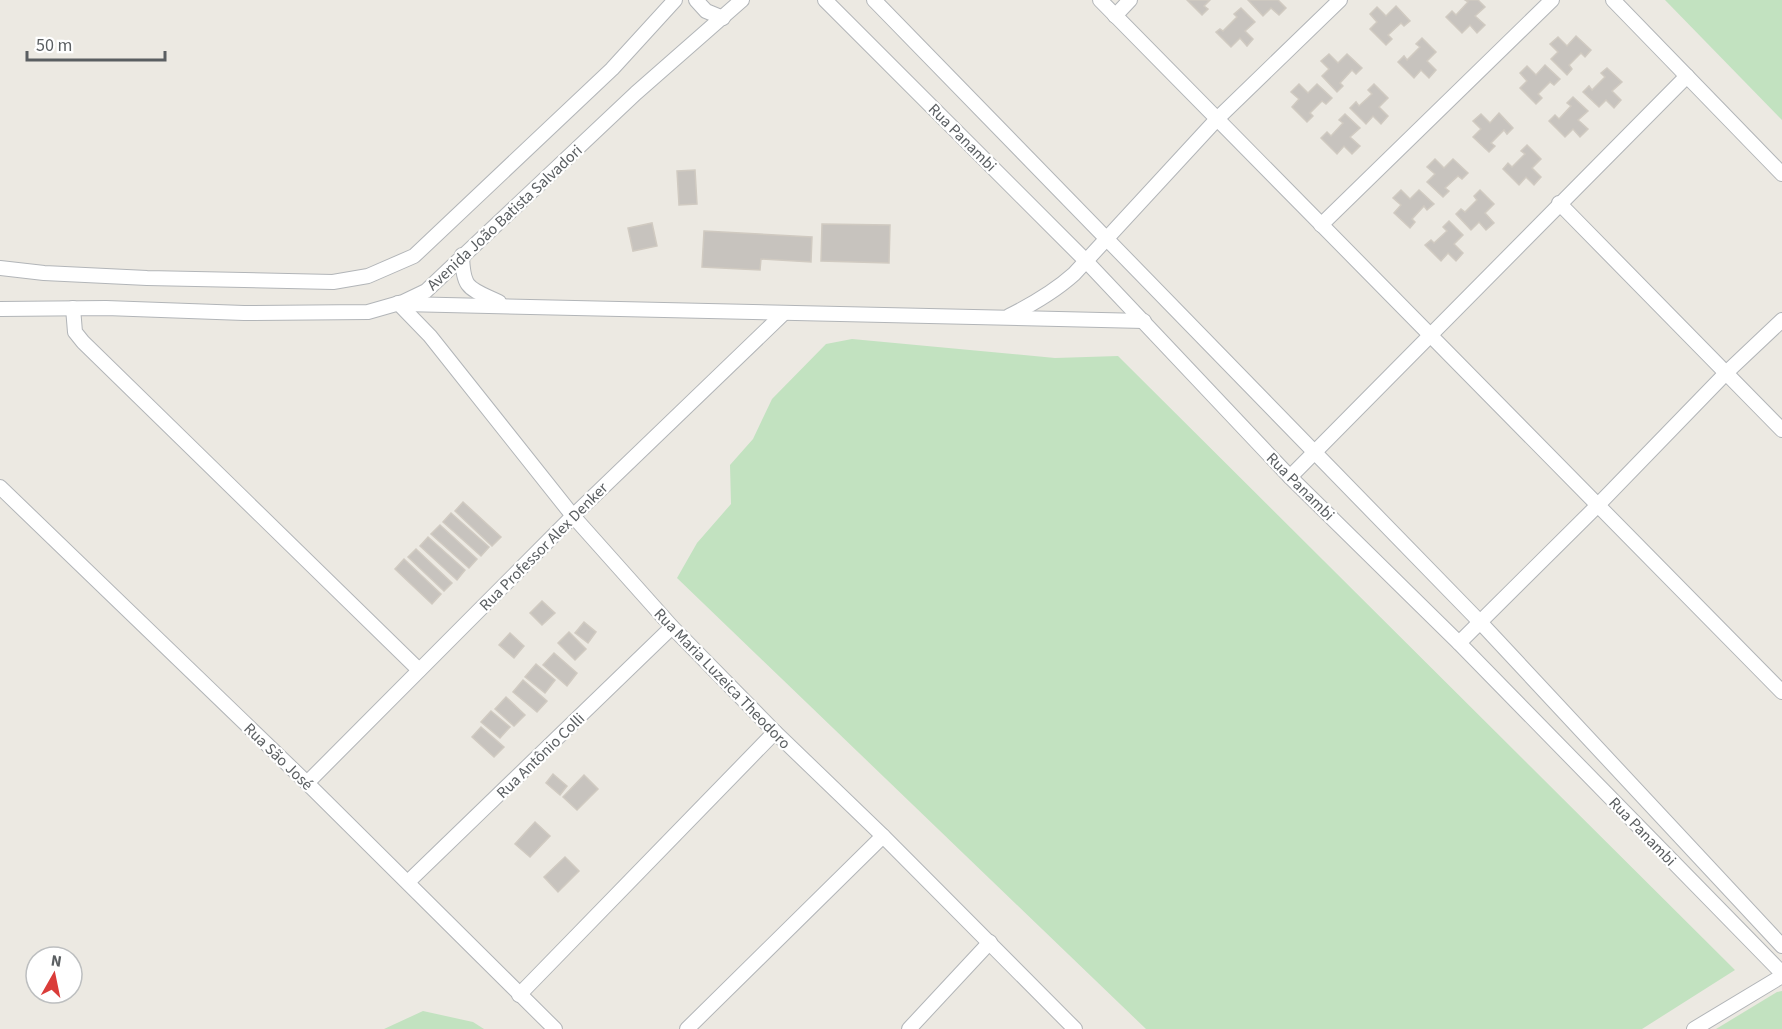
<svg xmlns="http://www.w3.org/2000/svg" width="1782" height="1029" font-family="'Source Sans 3',sans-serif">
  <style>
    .green { fill: #c2e2c0 }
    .building { fill: #c7c3be; stroke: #d0cac1; stroke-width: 1.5 }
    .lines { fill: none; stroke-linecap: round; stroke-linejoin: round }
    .street-casing { stroke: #b2b5b8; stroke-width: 16 }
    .street { stroke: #fff; stroke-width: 14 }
    .labels { text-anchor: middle; stroke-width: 4.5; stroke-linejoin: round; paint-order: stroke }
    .street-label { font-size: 16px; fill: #5a5e61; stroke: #fff }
  </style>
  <rect width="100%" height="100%" fill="#ece9e2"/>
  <g class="green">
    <path d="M1665 0H1782V120Z"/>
    <path d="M852 339 1055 358 1118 356 1735 970 1642 1029H1146L677 578 697 543 731 504 730 465 753 439 772 399 826 344Z"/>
    <path d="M1782 991V1029H1716L1777 992Z"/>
    <path d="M423 1011 473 1022 484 1029H384Z"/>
  </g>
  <g class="building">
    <path d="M1187 0H1210L1204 6 1208 9 1202 15Z"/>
    <path d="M1248 0H1278L1286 8 1279 15 1271 8 1263 16Z"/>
    <path d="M1465 0H1478L1485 7 1475 16 1485 25 1477 33 1470 25 1462 33 1446 17 1452 11 1456 15 1468 2Z"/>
    <path d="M1396 6 1410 21 1404 26 1401 23 1388 35 1392 39 1386 45 1370 29 1377 22 1370 14 1377 7 1386 16Z"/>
    <path d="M1241 8 1255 22 1245 31 1253 39 1247 46 1240 38 1231 47 1216 32 1220 29 1223 31 1237 17 1234 14Z"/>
    <path d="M1576 36 1591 50 1585 57 1581 53 1569 65 1572 69 1567 75 1551 59 1558 52 1550 44 1558 37 1567 46Z"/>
    <path d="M1422 38 1436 52 1427 61 1436 70 1429 78 1421 70 1414 78 1398 62 1404 56 1407 60 1420 47 1416 44Z"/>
    <path d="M1329 54 1338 63 1347 54 1362 68 1356 74 1352 70 1340 83 1343 86 1337 92 1322 76 1329 69 1321 61Z"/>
    <path d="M1545 65 1560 79 1554 85 1550 82 1538 94 1542 98 1536 104 1520 88 1527 81 1520 73 1527 66 1536 75Z"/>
    <path d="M1607 68 1622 82 1612 91 1621 100 1614 108 1606 100 1599 107 1583 92 1589 86 1592 90 1605 77 1601 73Z"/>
    <path d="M1299 84 1308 93 1317 84 1332 98 1326 104 1322 101 1310 113 1313 116 1307 122 1292 107 1299 99 1291 92Z"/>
    <path d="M1374 84 1388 98 1379 107 1388 116 1381 124 1373 116 1366 124 1350 108 1356 102 1359 106 1372 94 1368 90Z"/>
    <path d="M1573 97 1588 111 1578 120 1588 129 1580 137 1573 129 1565 137 1549 121 1555 115 1559 119 1571 106 1567 103Z"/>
    <path d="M1499 113 1513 128 1507 134 1504 130 1491 143 1495 146 1489 152 1473 137 1481 129 1473 121 1481 114 1490 123Z"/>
    <path d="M1345 114 1360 128 1350 137 1360 146 1352 154 1344 146 1337 154 1321 138 1327 132 1331 136 1343 123 1339 120Z"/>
    <path d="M1527 145 1541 159 1532 168 1541 177 1534 185 1526 177 1519 185 1503 169 1508 163 1512 167 1525 154 1521 151Z"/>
    <path d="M1435 159 1444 168 1453 159 1468 173 1462 179 1458 176 1445 188 1449 191 1443 197 1427 182 1435 174 1427 167Z"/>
    <path d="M695 170 697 204 679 205 677 171Z"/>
    <path d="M1401 190 1410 199 1419 190 1434 204 1427 210 1424 206 1412 219 1415 222 1410 228 1394 213 1401 205 1393 198Z"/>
    <path d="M1480 190 1494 204 1485 213 1494 223 1486 230 1479 222 1471 230 1456 214 1461 209 1465 212 1477 200 1474 196Z"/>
    <path d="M1449 221 1463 235 1454 244 1463 253 1456 261 1448 253 1441 261 1425 245 1431 240 1434 243 1447 231 1443 227Z"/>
    <path d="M652 223 657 246 633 251 628 228Z"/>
    <path d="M822 224 890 225 889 263 821 261Z"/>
    <path d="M704 231 812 237 811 262 761 259 760 270 702 267Z"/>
    <path d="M463 502 501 537 492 546 455 511Z"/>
    <path d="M451 513 489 547 481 556 443 522Z"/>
    <path d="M440 525 477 559 469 568 431 534Z"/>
    <path d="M428 537 465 570 457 580 420 546Z"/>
    <path d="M416 549 452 583 444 591 408 557Z"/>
    <path d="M404 559 441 594 432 604 395 569Z"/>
    <path d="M542 601 555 613 542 625 530 613Z"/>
    <path d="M584 622 596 632 588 643 575 633Z"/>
    <path d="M569 632 586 649 575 660 558 643Z"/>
    <path d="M510 633 524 646 514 658 499 645Z"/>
    <path d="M554 653 577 673 567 686 543 665Z"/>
    <path d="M536 664 555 680 545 693 525 677Z"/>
    <path d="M523 680 547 701 537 712 513 692Z"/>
    <path d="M506 697 525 715 514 726 495 709Z"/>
    <path d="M491 711 510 727 500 738 481 722Z"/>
    <path d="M481 727 504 747 494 757 472 737Z"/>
    <path d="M553 774 567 786 560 795 546 783Z"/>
    <path d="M584 775 598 789 577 810 563 797Z"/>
    <path d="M535 822 550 836 530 857 515 844Z"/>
    <path d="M565 857 579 871 558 892 544 877Z"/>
  </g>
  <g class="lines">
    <g class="street-casing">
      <g id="street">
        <path d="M696 0 706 11 723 18"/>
        <path d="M825 0 1085 260 1290 477 1459 643 1779 970"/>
        <path d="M874 0 1480 622 1782 946"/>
        <path d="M1100 0 1782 692"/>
        <path d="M1613 0 1782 174"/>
        <path d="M1115 16 1130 0"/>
        <path d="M1559 203 1782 430"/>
        <path d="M1321 225 1552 0"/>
        <path d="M462 255C463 290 469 288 499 302"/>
        <path d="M0 268 44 273 147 278 333 282 368 276 414 256 612 69 675 0"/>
        <path d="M398 303 430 336 573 516 672 627 775 732 883 836 1075 1029"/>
        <path d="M403 304 1144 321"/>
        <path d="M73 308 75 332 83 342 419 670"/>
        <path d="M0 309 106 308 244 313 368 312 403 302 426 291 636 93 742 0"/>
        <path d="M1009 316C1033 304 1054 292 1074 274L1217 119 1340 0"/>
        <path d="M1290 477 1687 76"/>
        <path d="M0 487 307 783 555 1029"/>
        <path d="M1459 643 1598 505 1727 372 1782 320"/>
        <path d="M307 783 573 516 783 314"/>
        <path d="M408 882 672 627"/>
        <path d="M519 995 775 732"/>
        <path d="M687 1029 883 836"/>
        <path d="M909 1029 990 942"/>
        <path d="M1694 1029 1782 976"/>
      </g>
    </g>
    <use href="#street" class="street"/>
  </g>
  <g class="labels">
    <g class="street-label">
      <text transform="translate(963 137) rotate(45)" y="6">Rua Panambi</text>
      <text transform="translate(504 217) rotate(-43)" y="6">Avenida João Batista Salvadori</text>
      <text transform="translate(1301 486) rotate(45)" y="6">Rua Panambi</text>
      <text transform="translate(543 546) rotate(-45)" y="6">Rua Professor Alex Denker</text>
      <text transform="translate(723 678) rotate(46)" y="6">Rua Maria Luzeica Theodoro</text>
      <text transform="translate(540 755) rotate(-44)" y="6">Rua Antônio Colli</text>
      <text transform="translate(279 756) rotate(44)" y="6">Rua São José</text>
      <text transform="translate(1643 831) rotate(46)" y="6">Rua Panambi</text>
    </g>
  </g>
  <g transform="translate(54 975) rotate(9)"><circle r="28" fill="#ffffff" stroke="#bdbfc0" stroke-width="1.5"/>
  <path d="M0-4.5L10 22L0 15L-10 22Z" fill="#da3c39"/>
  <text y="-9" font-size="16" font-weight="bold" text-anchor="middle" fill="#5a5e61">N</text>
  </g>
  <path d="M27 51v9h138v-9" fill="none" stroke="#5a5e61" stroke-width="3"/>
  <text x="36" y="51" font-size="18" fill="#5a5e61" stroke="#ffffff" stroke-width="4.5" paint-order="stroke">50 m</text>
</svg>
